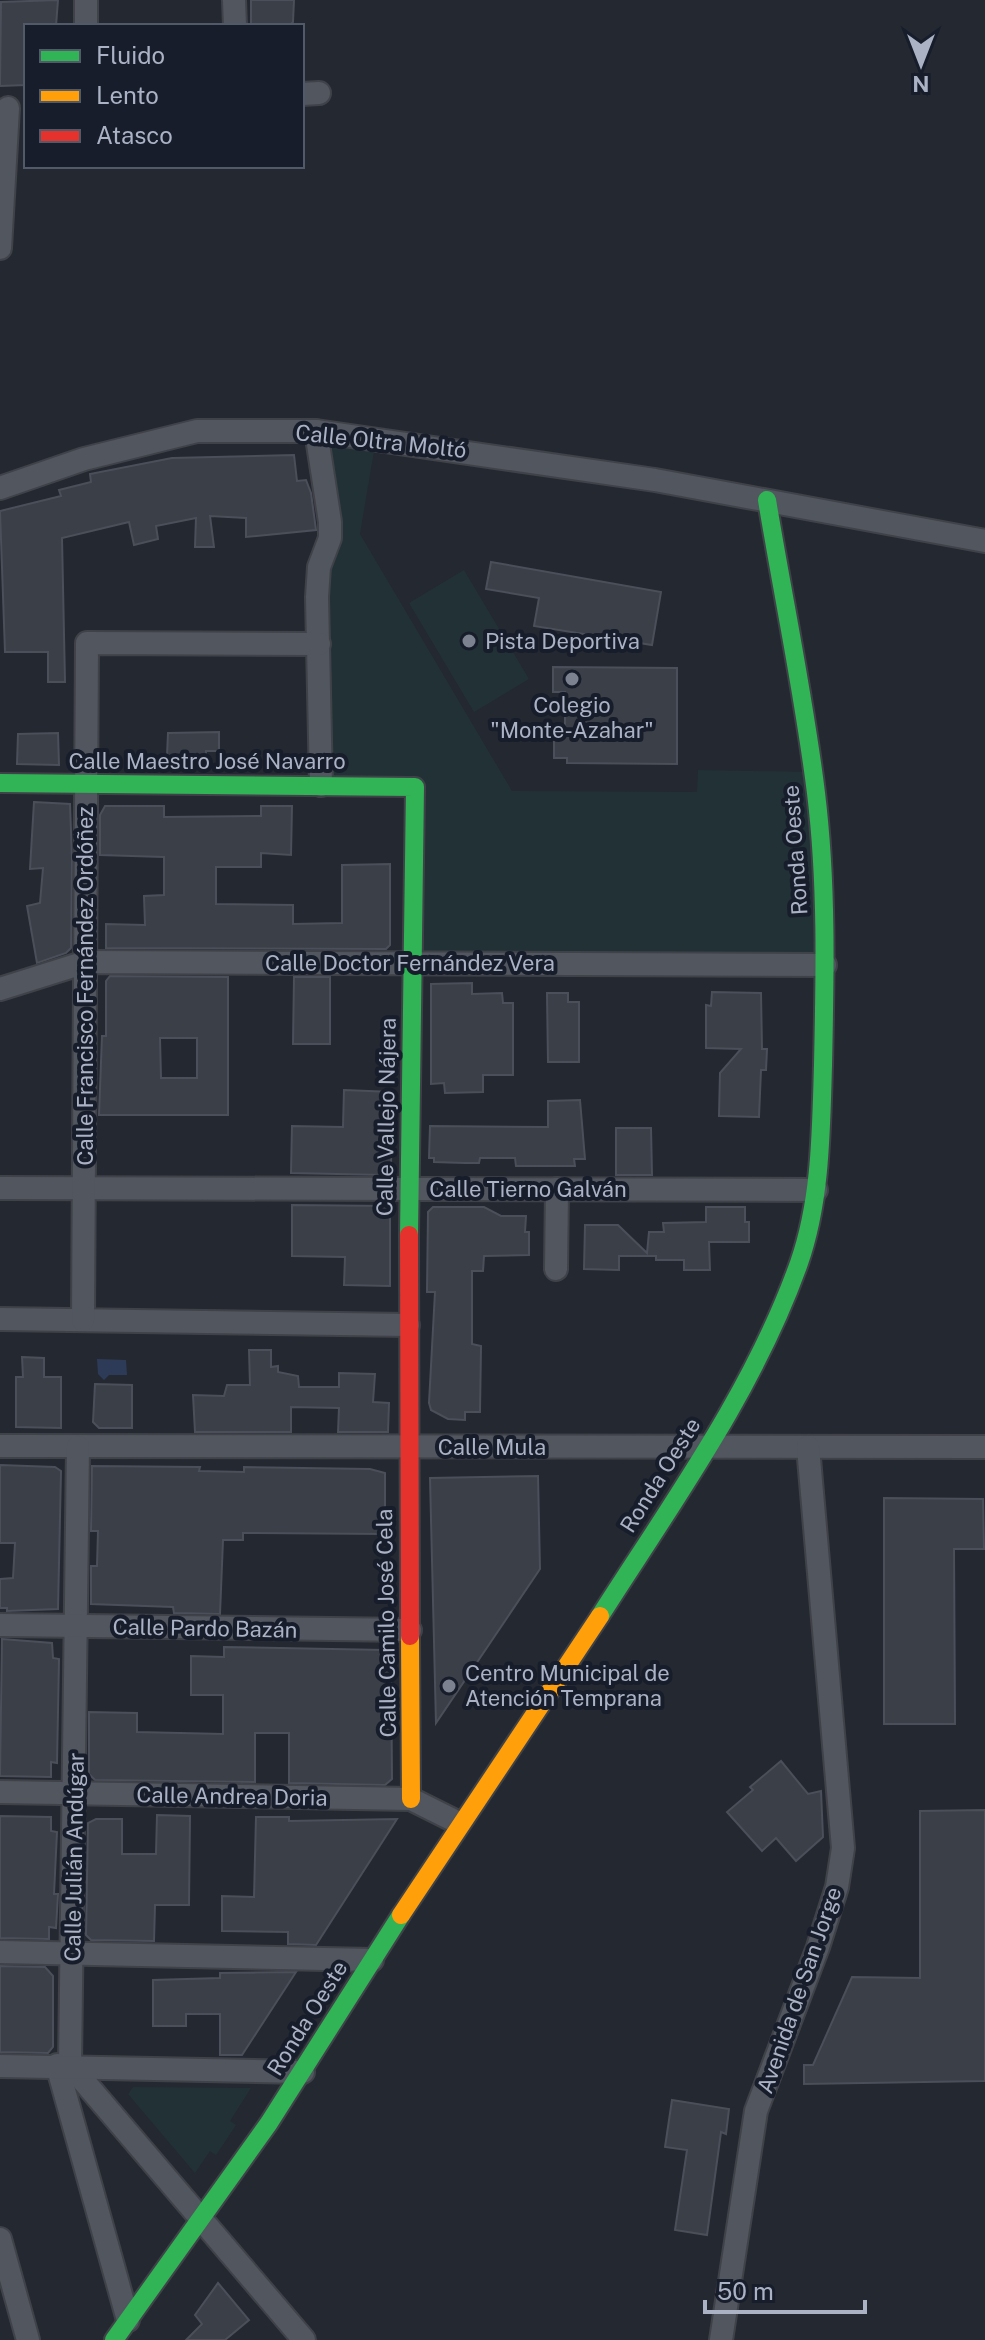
<svg xmlns="http://www.w3.org/2000/svg" width="985" height="2340" font-family="'Public Sans',sans-serif">
  <style>
    .green { fill: #213136 }
    .water { fill: #2e3b58 }
    .building { fill: #3b3f47; stroke: #4b4f59; stroke-width: 2; fill-rule: evenodd }
    .lines { fill: none; stroke-linecap: round; stroke-linejoin: round }
    .street-casing { stroke: #404249; stroke-width: 26 }
    .fast-casing { stroke: #404249; stroke-width: 22 }
    .slow-casing { stroke: #404249; stroke-width: 22 }
    .jam-casing { stroke: #404249; stroke-width: 22 }
    .street { stroke: #52565f; stroke-width: 22 }
    .fast { stroke: #30b455; stroke-width: 18 }
    .slow { stroke: #ff9f0a; stroke-width: 18 }
    .jam { stroke: #e5322d; stroke-width: 18 }
    .poi-dot { fill: #7c8290; stroke: #171d2b; stroke-width: 3 }
    .labels { text-anchor: middle; stroke-width: 8; stroke-linejoin: round; paint-order: stroke }
    .street-label { font-size: 22px; fill: #abb2c4; stroke: #171d2b }
    .poi-label { font-size: 22px; fill: #abb2c4; stroke: #171d2b; text-anchor: start }
  </style>
  <rect width="100%" height="100%" fill="#242830"/>
  <g class="green">
    <path d="M316 431 376 439 360 534 512 791 697 792 698 770 813 772 825 965 412 963 415 787 321 785 330 538Z"/>
    <path d="M464 570 529 679 474 712 409 603Z"/>
    <path d="M133 2087 251 2088 230 2121 236 2125 216 2155 210 2151 195 2173 128 2094Z"/>
  </g>
  <path class="water" d="M97 1359 126 1360 127 1375H109L104 1380 98 1374Z"/>
  <g class="building">
    <path d="M58 0 56 26H26V85L0 86 1 2Z"/>
    <path d="M251 0H294L293 22 289 26H251Z"/>
    <path d="M294 455 297 481 306 480 311 493 316 530 246 537V518L210 516 214 547H195L196 518 156 526 158 539 134 545 129 522 62 538 65 682H48V652H5L0 511 61 496 59 490 91 482 90 474 172 458Z"/>
    <path d="M491 562 661 592 652 645 534 626 539 598 486 589Z"/>
    <path d="M553 667 677 668V764L567 763V758H554V735H565V692H553Z"/>
    <path d="M219 732V751H206V766H178L175 756H167L168 733Z"/>
    <path d="M58 733 59 765 17 764 18 734Z"/>
    <path d="M34 802 70 804 72 860 71 948 66 953 37 963 27 906 40 903 43 868 30 869Z"/>
    <path d="M105 806H164V817L261 816V806H292L291 855 261 853V867H216V904L293 905V924L342 923V865L390 864V945L386 949 106 948V924L145 925 144 896 164 895V857L100 855V815Z"/>
    <path d="M110 976 228 977V1115H99L102 1036H106V981ZM160 1038H197V1078H161Z"/>
    <path d="M294 977H330V1044H293Z"/>
    <path d="M472 983V994L502 993 503 1003H513V1075H483V1092L445 1093 444 1083 431 1084V984Z"/>
    <path d="M712 992 761 993 762 1049H767L766 1070H761L759 1117 719 1116 720 1073 741 1049 706 1048V1005L711 1006Z"/>
    <path d="M547 993H568V1002H579V1062H548Z"/>
    <path d="M344 1090 392 1092 391 1169 384 1175 291 1173 292 1126 343 1127Z"/>
    <path d="M580 1100 585 1159H574L575 1166H516L515 1158H480L479 1163H465L434 1162V1158H429L430 1126 548 1127V1101Z"/>
    <path d="M616 1128H651L652 1175H616Z"/>
    <path d="M292 1205 387 1206 390 1209V1286L344 1285 345 1257 292 1256Z"/>
    <path d="M433 1207H484L501 1216H526L525 1232H529V1255L484 1256 483 1271H472V1344L481 1346 480 1412H465V1420L448 1419 431 1410 429 1403 435 1292H427L428 1212Z"/>
    <path d="M706 1207H745V1222H749V1242H709L710 1270H684V1260H656V1256H619V1270L584 1269 585 1225H618L647 1253 649 1232H664L663 1223 706 1222Z"/>
    <path d="M249 1350H271V1367L278 1366V1372L298 1376 299 1387H339V1373L375 1374 373 1402 389 1403 388 1432H338L339 1408 291 1407V1432H195L193 1395 224 1396 227 1385H250Z"/>
    <path d="M22 1357 44 1358V1377H61V1428L16 1427V1377H23Z"/>
    <path d="M95 1384 132 1385V1428H99L93 1422Z"/>
    <path d="M0 1465 55 1467 61 1471 58 1609 7 1611V1608H0V1579L13 1578 15 1543H0Z"/>
    <path d="M92 1466 200 1467 199 1471 244 1472V1467L370 1469 385 1473V1534L243 1533V1540H223L220 1614 174 1613 173 1607 91 1604V1566H97L98 1531H91Z"/>
    <path d="M538 1476 540 1569 436 1723 430 1478Z"/>
    <path d="M884 1498 983 1499 984 1549H954L955 1724H884Z"/>
    <path d="M2 1639 52 1643 53 1658 59 1659 57 1763 51 1762V1777L0 1776Z"/>
    <path d="M224 1647 384 1650 391 1656 392 1779 385 1785 289 1783V1733H255V1782L95 1780 89 1774V1712L137 1713V1732L223 1734V1695H191V1656L224 1657Z"/>
    <path d="M781 1761 808 1794 821 1791 823 1837 796 1861 776 1838 762 1851 727 1812 753 1790 750 1787Z"/>
    <path d="M985 1810V2081L804 2084V2065H813L852 1977 920 1978V1811Z"/>
    <path d="M157 1815 190 1816 189 1905H155L154 1941 91 1940 86 1935 88 1823 96 1819H122V1854H156Z"/>
    <path d="M0 1816 51 1817V1831L57 1832 54 1894H58L56 1928 49 1927V1939L0 1938Z"/>
    <path d="M256 1817H289V1821L397 1819 316 1945 288 1944V1932L222 1931V1896L254 1897Z"/>
    <path d="M0 1966 45 1967 53 1976V2047L48 2053 0 2052Z"/>
    <path d="M296 1972 242 2055H220V2014H186V2026H153V1980L220 1978V1973Z"/>
    <path d="M672 2100 729 2109 726 2134 721 2132 707 2235 675 2230 687 2150 665 2147Z"/>
    <path d="M218 2283 249 2320 225 2340H186L202 2324 195 2315Z"/>
  </g>
  <g class="lines">
    <g class="street-casing">
      <g id="street">
        <path d="M86 0V26"/>
        <path d="M234 0 235 26"/>
        <path d="M302 94 319 93"/>
        <path d="M0 248 8 108"/>
        <path d="M316 431 330 522V538L319 567 317 597 321 785"/>
        <path d="M0 488 84 459 197 431H316L655 480 985 541"/>
        <path d="M0 989 86 962 825 965"/>
        <path d="M0 1188 816 1190"/>
        <path d="M556 1269 557 1189"/>
        <path d="M0 1319 408 1325"/>
        <path d="M83 1320 87 643 319 644"/>
        <path d="M0 1446 985 1447"/>
        <path d="M78 1447 70 2065 304 2340"/>
        <path d="M0 1625 410 1630"/>
        <path d="M0 1792 411 1799 459 1823"/>
        <path d="M0 1952 372 1960"/>
        <path d="M57 2065 128 2320"/>
        <path d="M0 2066 303 2072"/>
        <path d="M0 2239 28 2340"/>
        <path d="M721 2340 756 2111 818 1947 837 1887 843 1848 808 1447"/>
      </g>
    </g>
    <g class="fast-casing">
      <g id="fast">
        <path d="M0 783 415 787 409 1235"/>
        <path d="M600 1616C672 1503 754 1390 799 1263 821 1200 821 1131 823 1065 825 974 827 883 816 793 804 695 783 597 767 500"/>
        <path d="M114 2340 269 2123 401 1915"/>
      </g>
    </g>
    <g class="slow-casing">
      <g id="slow">
        <path d="M410 1636 411 1799"/>
        <path d="M401 1915 600 1616"/>
      </g>
    </g>
    <g class="jam-casing">
      <path id="jam" d="M409 1235 410 1636"/>
    </g>
    <use href="#street" class="street"/>
    <use href="#fast" class="fast"/>
    <use href="#slow" class="slow"/>
    <use href="#jam" class="jam"/>
  </g>
  <g class="poi-dot">
    <circle cx="469" cy="641" r="8"/>
    <circle cx="572" cy="679" r="8"/>
    <circle cx="449" cy="1686" r="8"/>
  </g>
  <g class="labels">
    <g class="street-label">
      <text transform="translate(381 441) rotate(6)" y="8">Calle Oltra Moltó</text>
      <text x="207" y="769">Calle Maestro José Navarro</text>
      <text transform="translate(795 850) rotate(-94)" y="8">Ronda Oeste</text>
      <text x="410" y="971">Calle Doctor Fernández Vera</text>
      <text transform="translate(85 986) rotate(-90)" y="8">Calle Francisco Fernández Ordóñez</text>
      <text transform="translate(386 1117) rotate(-89)" y="8">Calle Vallejo Nájera</text>
      <text x="528" y="1197">Calle Tierno Galván</text>
      <text x="492" y="1455">Calle Mula</text>
      <text transform="translate(660 1475) rotate(-58)" y="8">Ronda Oeste</text>
      <text transform="translate(386 1623) rotate(-91)" y="8">Calle Camilo José Cela</text>
      <text transform="translate(205 1628) rotate(1)" y="8">Calle Pardo Bazán</text>
      <text transform="translate(232 1796) rotate(1)" y="8">Calle Andrea Doria</text>
      <text transform="translate(74 1857) rotate(-89)" y="8">Calle Julián Andúgar</text>
      <text transform="translate(799 1990) rotate(-71)" y="8">Avenida de San Jorge</text>
      <text transform="translate(307 2018) rotate(-58)" y="8">Ronda Oeste</text>
    </g>
    <g class="poi-label">
      <text x="485" y="649">Pista Deportiva</text>
      <text x="572" y="713" text-anchor="middle">Colegio<tspan x="572" dy="25">"Monte-Azahar"</tspan></text>
      <text x="465" y="1681">Centro Municipal de<tspan x="465" dy="25">Atención Temprana</tspan></text>
    </g>
  </g>
  <rect x="24" y="24" width="280" height="144" fill="#171d2b" stroke="#525968" stroke-width="2"/>
  <rect x="40" y="50" width="40" height="12" fill="#30b455" stroke="#525968" stroke-width="2"/>
  <text x="96" y="64" font-size="24" fill="#abb2c4">Fluido</text>
  <rect x="40" y="90" width="40" height="12" fill="#ff9f0a" stroke="#525968" stroke-width="2"/>
  <text x="96" y="104" font-size="24" fill="#abb2c4">Lento</text>
  <rect x="40" y="130" width="40" height="12" fill="#e5322d" stroke="#525968" stroke-width="2"/>
  <text x="96" y="144" font-size="24" fill="#abb2c4">Atasco</text>
  <g transform="translate(921 64) rotate(180)" stroke="#171d2b" stroke-width="6" paint-order="stroke">
  <path d="M0-6L14 30L0 20L-14 30Z" fill="#abb2c4"/>
  <text y="-12" font-size="22" font-weight="bold" text-anchor="middle" fill="#abb2c4">N</text>
  </g>
  <path d="M705 2300v12h160v-12" fill="none" stroke="#abb2c4" stroke-width="4"/>
  <text x="717" y="2300" font-size="24" fill="#abb2c4" stroke="#171d2b" stroke-width="6" paint-order="stroke">50 m</text>
</svg>
